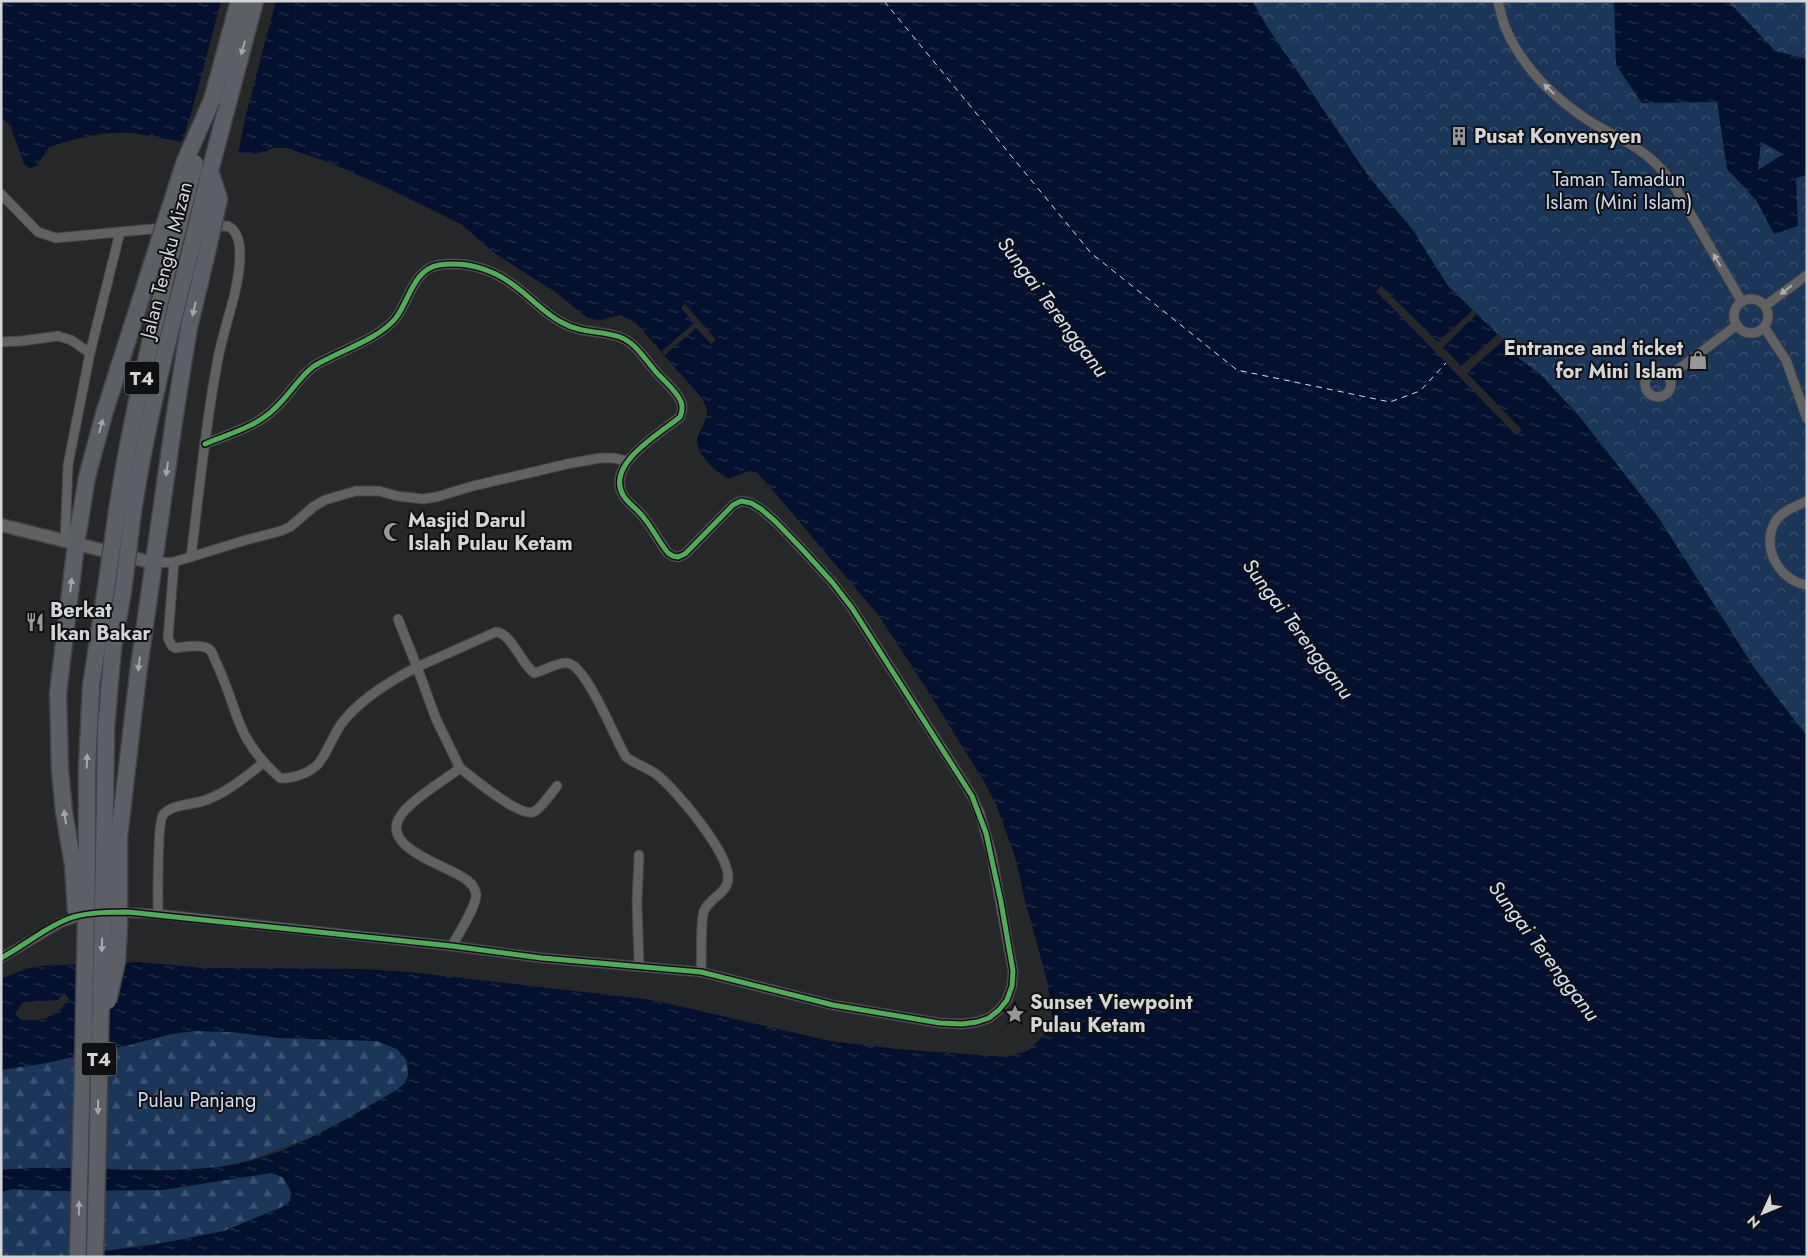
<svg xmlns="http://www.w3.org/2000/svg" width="1808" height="1258" font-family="Jost,sans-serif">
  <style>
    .forest { fill: url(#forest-firs) }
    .park { fill: url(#park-crowns) }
    .water { fill: url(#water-ripples); fill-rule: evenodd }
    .pier { fill: #262729 }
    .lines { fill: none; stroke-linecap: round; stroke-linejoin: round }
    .ferry { stroke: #d3e0f3; stroke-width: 1; stroke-dasharray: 6 5; stroke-linecap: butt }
    .street-casing { stroke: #434345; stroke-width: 11 }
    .secondary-casing { stroke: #434345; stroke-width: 15 }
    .highway-casing { stroke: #434345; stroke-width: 19 }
    .street { stroke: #606162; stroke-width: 9 }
    .secondary { stroke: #606162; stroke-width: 12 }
    .highway { stroke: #5c5f65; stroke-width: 16 }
    .highway-bridge-casing { stroke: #434345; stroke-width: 19; stroke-linecap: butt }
    .highway-bridge { stroke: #5c5f65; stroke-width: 16 }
    .cycleway-casing { stroke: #0f1011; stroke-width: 8 }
    .cycleway { stroke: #51ab58; stroke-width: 5 }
    .oneway { fill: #a4a6a9 }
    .oneway2 { fill: #abacae }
    .labels { text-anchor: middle; stroke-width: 4; stroke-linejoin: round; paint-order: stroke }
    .shield { fill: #0f1011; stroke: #999a9c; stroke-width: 1 }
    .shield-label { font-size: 19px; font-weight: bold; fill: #d4d5d7 }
    .poi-label { font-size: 20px; font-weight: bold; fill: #d4d5d7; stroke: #0f1011; text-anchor: start }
    .park-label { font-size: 20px; fill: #ccd9ec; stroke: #0f1011 }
    .street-label { font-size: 20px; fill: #d4d5d7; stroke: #0f1011 }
    .water-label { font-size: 21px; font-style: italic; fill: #d3e0f3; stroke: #0f1011 }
  </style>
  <defs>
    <pattern id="forest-firs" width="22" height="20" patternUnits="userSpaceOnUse" patternTransform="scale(1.25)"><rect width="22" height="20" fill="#1c3659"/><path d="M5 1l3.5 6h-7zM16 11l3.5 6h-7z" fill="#3c5270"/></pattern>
    <pattern id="park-crowns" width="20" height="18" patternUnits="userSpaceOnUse" patternTransform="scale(1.25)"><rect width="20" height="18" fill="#1c3659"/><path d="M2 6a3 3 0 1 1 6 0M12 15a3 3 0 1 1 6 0" fill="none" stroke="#3c5270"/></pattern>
    <pattern id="water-ripples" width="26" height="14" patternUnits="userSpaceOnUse" patternTransform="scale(1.25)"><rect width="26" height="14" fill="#03112e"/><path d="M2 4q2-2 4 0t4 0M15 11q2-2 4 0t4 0" fill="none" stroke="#27334c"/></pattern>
  </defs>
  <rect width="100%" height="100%" fill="#262729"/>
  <g class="forest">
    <path d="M195 1031 232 1032 279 1038 377 1041 397 1049 407 1061 408 1075 405 1083 398 1089 352 1116 313 1136 253 1159 219 1167 171 1170 32 1168 1 1170V1070C45 1063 88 1055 130 1045 152 1039 172 1034 195 1031Z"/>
    <path d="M271 1173 283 1177 291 1192 290 1201 282 1207 224 1231 187 1239 60 1257H1V1192L13 1189 53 1191 163 1190Z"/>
  </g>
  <path class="park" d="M1252 1H1807V736L1755 669 1658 517 1579 416 1540 374 1517 357 1504 340 1448 286 1412 229 1369 177 1268 28Z"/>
  <g class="water">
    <path d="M1 1H1252L1268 28 1369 177 1412 229 1448 286 1504 340 1517 357 1540 374 1579 416 1658 517 1755 669 1807 736V1257H60L152 1245 224 1231 282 1207 290 1201 291 1192 283 1177 271 1173 163 1190 53 1191 13 1189 1 1192V1170C73 1163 146 1176 218 1167 282 1160 343 1121 398 1089L405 1083 408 1075 407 1061 397 1049 377 1041 279 1038 232 1032 195 1031 170 1034 130 1045 41 1064 1 1070V979L25 969 39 966 139 962 204 968 364 969 410 972 653 1000 830 1041 897 1049 1007 1057 1029 1050 1043 1036 1052 1020 1048 984 1026 905 1015 857 996 804 983 780 928 691 879 616 764 480 756 472 749 471 728 479C715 471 693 453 698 436 701 428 708 419 707 410 706 405 703 400 700 396L636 323 621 315 601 320 589 319 554 291 497 255 461 224 379 184 325 161 287 148H273L267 151 252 154 132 133C101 131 78 138 49 147L37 166 30 168 24 164 10 125 1 117ZM64 993 69 998C60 1016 41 1022 21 1020L15 1014 23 1002 58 1000Z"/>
    <path d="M1614 1H1728L1775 51 1807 59V175L1796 178 1798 226 1774 234 1756 200 1727 169 1717 102 1642 103 1616 65ZM1761 142 1783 154 1758 170Z"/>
  </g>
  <g class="pier">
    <path d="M221 1H276L246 115 238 154 181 145 193 107Z"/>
    <path d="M1381 286 1438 342 1473 310 1477 314 1443 347 1461 366 1498 334 1504 340 1467 373 1522 430 1516 435 1376 291Z"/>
    <path d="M685 304 716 340 711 344 696 328 665 355 662 351 694 323 681 308Z"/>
  </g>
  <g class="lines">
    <path class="ferry" d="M884 1 1091 253 1237 370 1390 402 1420 391 1446 363"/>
    <g class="street-casing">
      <g id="street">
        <path d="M1498 1C1500 10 1502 19 1505 27 1521 65 1552 96 1586 119 1604 131 1625 139 1642 152 1654 160 1663 171 1672 182L1742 302"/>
        <path d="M1 194 38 232 56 238 151 229 228 226C239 232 240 245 240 256 239 293 223 328 217 364 205 428 199 493 191 557"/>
        <circle cx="1751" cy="316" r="17"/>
        <path d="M1765 306 1807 275"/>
        <path d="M1764 327 1786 360 1807 419"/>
        <path d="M1 342 21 341 58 336 71 340 90 353"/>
        <circle cx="1658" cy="384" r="13"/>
        <path d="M1668 377 1737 325"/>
        <path d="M1807 501C1797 506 1784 510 1777 519 1759 544 1778 581 1807 585"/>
        <path d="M65 541 68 465 90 353 120 232"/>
        <path d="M174 562 168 638 172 646 175 648C184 647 203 643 210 650 212 652 214 657 215 660 225 680 231 701 239 722 247 744 263 763 280 778 291 779 307 774 316 766 324 760 334 733 342 723 360 699 390 681 417 667L436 719 460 768"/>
        <path d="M154 563 174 562 246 540 281 531 290 527 313 507 325 500 356 491H379L397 496 423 499 436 497 473 486 567 464 600 458H613L627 461"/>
        <path d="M398 619 417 667 496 632C511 633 521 663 534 673 544 671 557 662 567 663 586 664 615 739 626 757 635 764 646 767 656 774 675 788 731 855 728 879 727 894 709 898 704 911 700 920 702 959 701 972"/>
        <path d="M639 855 637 902 639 965"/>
        <path d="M115 912 158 914 452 946 542 958 701 972 833 1005 940 1023 962 1024 977 1022 989 1018 999 1010 1007 1000 1012 986 1013 971 991 852 980 814 972 796 959 775 852 608 832 582 802 549 775 521 761 509 751 503 741 501 733 505 685 554 678 557 673 556 668 553C659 542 653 529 644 518 638 509 628 504 623 495 605 464 661 433 680 417 682 412 683 407 681 402 677 391 665 382 657 373 650 365 643 355 635 347 631 343 625 339 620 337 599 330 582 334 561 322 546 314 534 301 520 290 497 271 469 261 439 265 413 269 409 302 395 319 377 340 339 351 314 366 298 378 289 396 274 409 256 427 228 434 205 444"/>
        <path d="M158 914C158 898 157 824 163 815 171 804 193 805 206 800 228 792 245 777 263 763"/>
        <path d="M452 946C458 934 477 906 476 894 475 889 472 884 468 881 453 866 370 848 405 810 420 794 442 782 460 768 473 778 519 817 533 812 540 810 552 792 557 786"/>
        <path d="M1 958 60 923 82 915"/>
      </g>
    </g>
    <g class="secondary-casing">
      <path id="secondary" d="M1 525 154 563"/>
    </g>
    <g class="highway-casing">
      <g id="highway">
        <path d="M212 100 239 1"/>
        <path d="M210 171 255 1"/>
        <path d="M117 511C130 422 152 335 173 247"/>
        <path d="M133 512C146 424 168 339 190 253"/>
        <path d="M104 861 106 728 113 647 123 591"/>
        <path d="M87 862V768L91 686 106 588"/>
        <path d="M119 864V837L138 674 175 414 189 327 205 261"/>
        <path d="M73 865 64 812 60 770 58 693 76 544 87 477 104 414 158 245"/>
        <path d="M78 1257 83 1071"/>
      </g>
    </g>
    <use href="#street" class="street"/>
    <use href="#secondary" class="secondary"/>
    <use href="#highway" class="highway"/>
    <g class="highway-bridge-casing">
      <g id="highway-bridge">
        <path d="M158 245 185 161 212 100"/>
        <path d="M173 247 195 163"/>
        <path d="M190 253 210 171"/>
        <path d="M205 261 219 199 210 171"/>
        <path d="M106 588 117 511"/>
        <path d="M123 591 133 512"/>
        <path d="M73 865 76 912"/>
        <path d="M108 1001 117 961 119 926V864"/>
        <path d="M83 1071 87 862"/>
        <path d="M95 1257 104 861"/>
      </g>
    </g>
    <use href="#highway-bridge" class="highway-bridge"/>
    <g class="cycleway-casing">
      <path id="cycleway" d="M1 958C25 945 47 926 73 917 91 912 110 912 128 912L452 946 542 958 701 972 833 1005 940 1023 962 1024 977 1022 989 1018 999 1010 1007 1000 1012 986 1013 971 1001 902 986 833 972 796 852 608 832 582 802 549 775 521 761 509 751 503 741 501 733 505 685 554 678 557 673 556 668 553C659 542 653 529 644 518 638 509 628 504 623 495 605 464 661 433 680 417 682 412 683 407 681 402 677 391 665 382 657 373 650 365 643 355 635 347 631 343 625 339 620 337 599 330 582 334 561 322 546 314 534 301 520 290 497 271 469 261 439 265 413 269 409 302 395 319 377 340 339 351 314 366 298 378 289 396 274 409 256 427 228 434 205 444"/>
    </g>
    <use href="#cycleway" class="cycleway"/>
  </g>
  <defs><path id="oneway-solid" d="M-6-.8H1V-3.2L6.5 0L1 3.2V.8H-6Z" transform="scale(1.25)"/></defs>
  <g class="oneway">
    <use href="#oneway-solid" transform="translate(243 48) rotate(105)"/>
    <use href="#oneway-solid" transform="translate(194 309) rotate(103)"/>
    <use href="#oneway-solid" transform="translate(101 426) rotate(-75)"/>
    <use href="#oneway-solid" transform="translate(167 469) rotate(98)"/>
    <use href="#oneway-solid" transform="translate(71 585) rotate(-83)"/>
    <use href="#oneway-solid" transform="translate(139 664) rotate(98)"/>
    <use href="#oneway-solid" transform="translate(87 761) rotate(-88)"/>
    <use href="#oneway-solid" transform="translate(65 817) rotate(-98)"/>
    <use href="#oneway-solid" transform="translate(102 945) rotate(91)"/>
    <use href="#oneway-solid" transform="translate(98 1107) rotate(91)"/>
    <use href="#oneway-solid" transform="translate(79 1208) rotate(-89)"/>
  </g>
  <g class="oneway2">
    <use href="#oneway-solid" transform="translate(1549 89) rotate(-136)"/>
    <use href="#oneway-solid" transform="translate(1717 260) rotate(-120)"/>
    <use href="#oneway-solid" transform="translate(1786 290) rotate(142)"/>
  </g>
  <defs>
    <g id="building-bare" transform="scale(1.5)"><path d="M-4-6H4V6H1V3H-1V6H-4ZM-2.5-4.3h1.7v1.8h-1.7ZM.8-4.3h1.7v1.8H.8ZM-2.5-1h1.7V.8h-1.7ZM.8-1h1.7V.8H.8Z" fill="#97989a" stroke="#0f1011" stroke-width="2.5" paint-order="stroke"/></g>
    <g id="shop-bare" transform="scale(1.5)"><path d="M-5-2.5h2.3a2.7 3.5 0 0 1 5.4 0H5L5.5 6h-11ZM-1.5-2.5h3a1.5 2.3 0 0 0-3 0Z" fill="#97989a" stroke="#0f1011" stroke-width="2.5" paint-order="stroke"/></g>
    <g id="mosque-bare" transform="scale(1.5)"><path d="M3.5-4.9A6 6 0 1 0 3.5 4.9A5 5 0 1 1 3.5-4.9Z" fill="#97989a" stroke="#0f1011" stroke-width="2.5" paint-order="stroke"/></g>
    <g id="restaurant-bare" transform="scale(1.5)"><path d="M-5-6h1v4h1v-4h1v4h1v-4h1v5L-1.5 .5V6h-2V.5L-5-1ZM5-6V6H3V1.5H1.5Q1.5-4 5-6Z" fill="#97989a" stroke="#0f1011" stroke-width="2.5" paint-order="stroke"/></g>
    <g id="sight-bare" transform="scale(1.5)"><path d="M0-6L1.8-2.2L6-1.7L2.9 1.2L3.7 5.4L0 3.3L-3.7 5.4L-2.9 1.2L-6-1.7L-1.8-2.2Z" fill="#97989a" stroke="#0f1011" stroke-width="2.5" paint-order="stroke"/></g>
  </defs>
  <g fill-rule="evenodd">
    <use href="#building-bare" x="1459" y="136"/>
    <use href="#shop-bare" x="1698" y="360"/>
    <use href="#mosque-bare" x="393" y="532"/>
    <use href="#restaurant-bare" x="35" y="622"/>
    <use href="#sight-bare" x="1015" y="1014"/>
  </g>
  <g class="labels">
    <g class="shield">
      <rect x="124.5" y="361.5" width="35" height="33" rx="4"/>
      <rect x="81.5" y="1042.5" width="35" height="33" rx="4"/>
    </g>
    <g class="shield-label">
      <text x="142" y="385">T4</text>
      <text x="99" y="1066">T4</text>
    </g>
    <g class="poi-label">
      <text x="1474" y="143">Pusat Konvensyen</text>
      <text x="1683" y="355" text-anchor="end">Entrance and ticket<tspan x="1683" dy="23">for Mini Islam</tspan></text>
      <text x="408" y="527">Masjid Darul<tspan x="408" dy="23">Islah Pulau Ketam</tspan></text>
      <text x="50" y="617">Berkat<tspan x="50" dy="23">Ikan Bakar</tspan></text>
      <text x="1030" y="1009">Sunset Viewpoint<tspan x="1030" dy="23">Pulau Ketam</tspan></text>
    </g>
    <g class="park-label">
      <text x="1619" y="186">Taman Tamadun<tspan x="1619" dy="23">Islam (Mini Islam)</tspan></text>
      <text x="197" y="1107">Pulau Panjang</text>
    </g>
    <g class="street-label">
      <text transform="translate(166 260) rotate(-76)" y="7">Jalan Tengku Mizan</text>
    </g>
    <g class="water-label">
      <text transform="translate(1053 307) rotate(53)" y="7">Sungai Terengganu</text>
      <text transform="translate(1298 629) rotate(53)" y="7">Sungai Terengganu</text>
      <text transform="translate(1544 951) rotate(53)" y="7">Sungai Terengganu</text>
    </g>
  </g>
  <rect width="1808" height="1258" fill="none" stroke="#d4d5d7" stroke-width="5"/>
  <g transform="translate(1763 1213) rotate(226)" stroke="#0f1011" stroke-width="4" paint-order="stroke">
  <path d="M0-4L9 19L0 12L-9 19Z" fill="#d4d5d7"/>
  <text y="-8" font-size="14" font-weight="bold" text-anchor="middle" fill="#d4d5d7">N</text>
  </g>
</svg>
